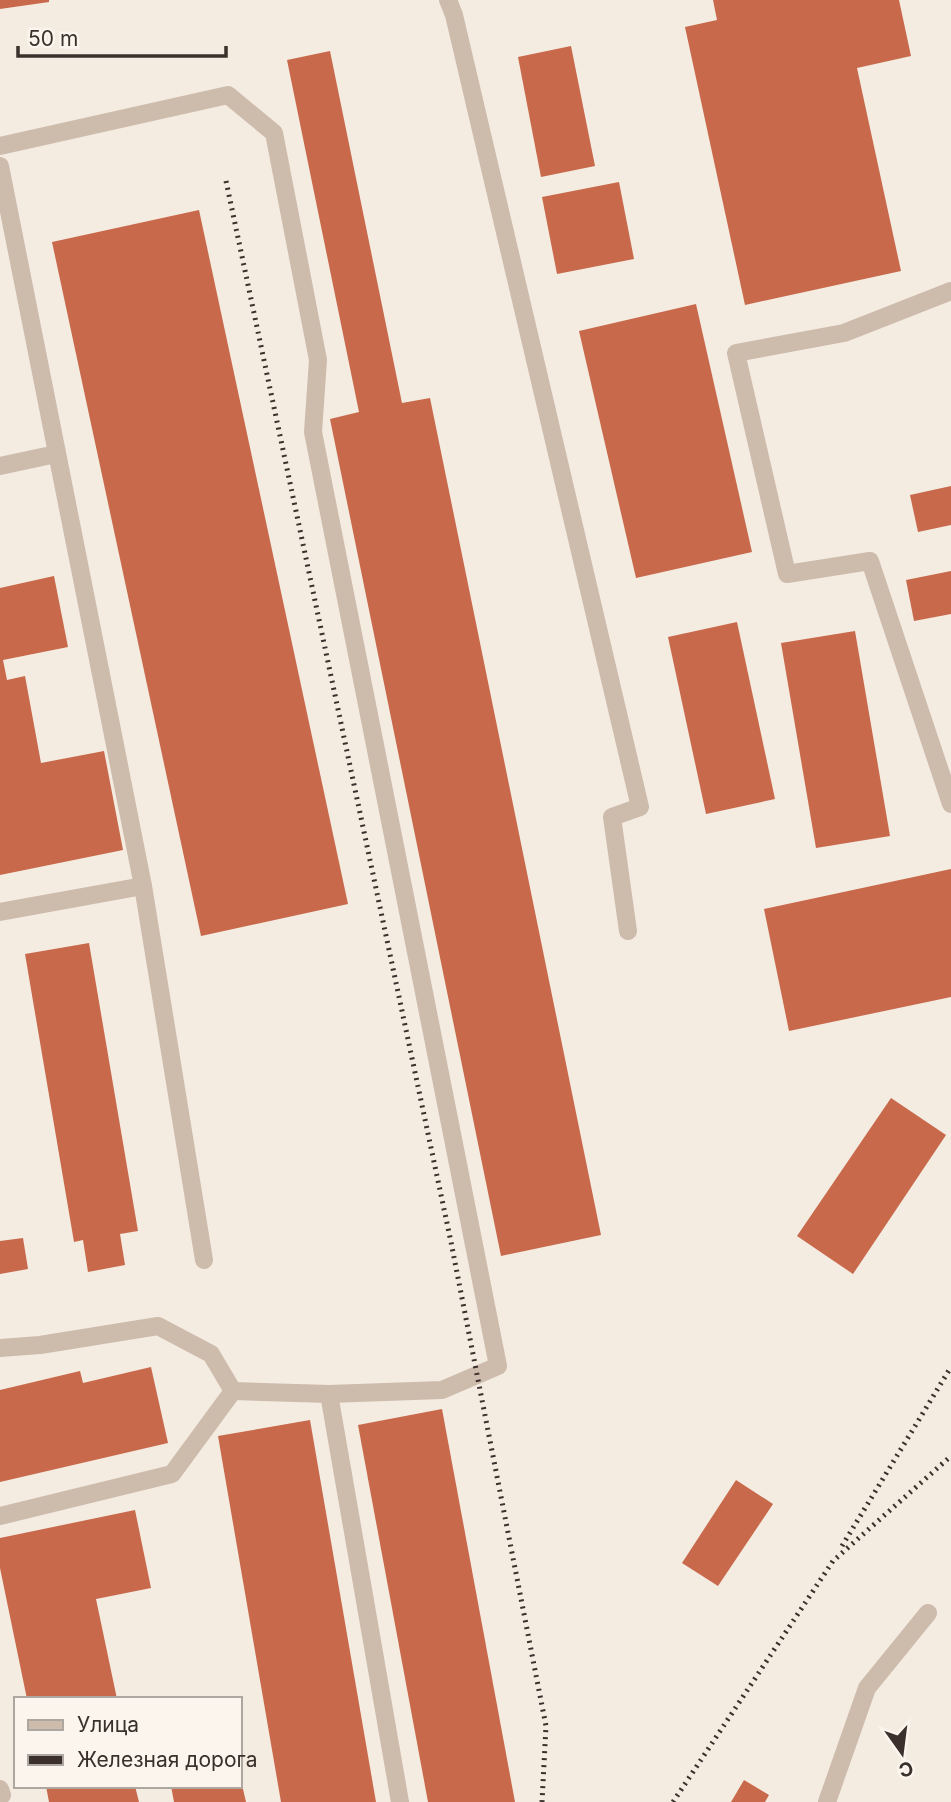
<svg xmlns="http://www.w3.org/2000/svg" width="951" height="1802" font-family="Inter,sans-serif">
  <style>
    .building { fill: #c8694b }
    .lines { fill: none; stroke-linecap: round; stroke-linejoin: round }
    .minor { stroke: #cdbbac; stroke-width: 18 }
    .rail { stroke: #3b302b; stroke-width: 5; stroke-dasharray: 2 5; stroke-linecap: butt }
  </style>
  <rect width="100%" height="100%" fill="#f4ebe1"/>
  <g class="building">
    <path d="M0 0H49V2L0 9Z"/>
    <path d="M713 0H899L911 56 857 68 901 271 745 305 685 27 717 20Z"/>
    <path d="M571 46 595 166 541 177 518 57Z"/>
    <path d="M330 51 402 403 430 398 601 1235 501 1256 330 419 359 412 287 60Z"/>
    <path d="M619 182 634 259 557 274 542 197Z"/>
    <path d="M199 210 348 904 201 936 52 242Z"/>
    <path d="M696 304 752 552 636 578 579 331Z"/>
    <path d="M951 486V525L918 532 910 495Z"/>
    <path d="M951 571V614L914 621 906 580Z"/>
    <path d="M54 576 68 647 3 660 7 680 25 676 41 763 104 751 123 850 0 875V588Z"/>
    <path d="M737 622 775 799 706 814 668 637Z"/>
    <path d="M855 631 890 836 816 848 781 643Z"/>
    <path d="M951 869V997L789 1031 764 909Z"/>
    <path d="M89 943 138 1231 120 1234 125 1265 88 1272 83 1240 74 1242 25 954Z"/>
    <path d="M891 1098 946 1135 853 1274 797 1236Z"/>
    <path d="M23 1238 28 1269 0 1274V1241Z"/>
    <path d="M151 1367 168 1443 0 1482V1390L80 1371 83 1383Z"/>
    <path d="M442 1409 515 1802H428L358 1425Z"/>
    <path d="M310 1420 376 1802H281L218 1436Z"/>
    <path d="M736 1480 773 1504 718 1586 682 1563Z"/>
    <path d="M135 1510 151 1588 96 1599 117 1699H27L0 1568V1538Z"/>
    <path d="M240 1776 246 1802H174L171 1786H240Z"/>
    <path d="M744 1780 769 1795 765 1802H731Z"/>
    <path d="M46 1786H135L139 1802H49Z"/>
  </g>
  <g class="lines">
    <g class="minor">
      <path d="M448 0 454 15 640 807 612 817 628 931"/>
      <path d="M0 146 228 95 274 133 318 360 313 432 498 1366 442 1390 329 1394 233 1391 211 1354 158 1326 40 1345 0 1348"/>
      <path d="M0 166 143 886 204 1260"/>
      <path d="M951 291 844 333 736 353 787 574 870 561 951 804"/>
      <path d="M0 466 56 454"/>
      <path d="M0 912 143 886"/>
      <path d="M329 1394 400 1802"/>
      <path d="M0 1516 172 1474 233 1391"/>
      <path d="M0 1789 2 1795"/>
      <path d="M827 1802 867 1688 928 1613"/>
    </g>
    <g class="rail">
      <path d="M226 181 451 1242 546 1726 542 1802"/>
      <path d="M842 1546 951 1367"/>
      <path d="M673 1802 833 1561 951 1456"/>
    </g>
  </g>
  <rect x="14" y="1697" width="228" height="91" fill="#fbf5ee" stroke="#aea6a0" stroke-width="2"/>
  <rect x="28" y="1720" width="35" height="10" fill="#cdbbac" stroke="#aea6a0" stroke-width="2"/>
  <text x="77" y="1732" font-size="21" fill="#3b302b">Улица</text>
  <rect x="28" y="1755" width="35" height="10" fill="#3b302b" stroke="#aea6a0" stroke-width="2"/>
  <text x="77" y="1767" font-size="21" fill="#3b302b">Железная дорога</text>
  <g transform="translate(902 1753) rotate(166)" stroke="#fbf5ee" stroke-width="5" paint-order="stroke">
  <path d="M0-5L12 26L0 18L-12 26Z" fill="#3b302b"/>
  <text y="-10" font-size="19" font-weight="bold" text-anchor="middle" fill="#3b302b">С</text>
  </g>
  <path d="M18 46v10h208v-10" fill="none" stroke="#3b302b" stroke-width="3.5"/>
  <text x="28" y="46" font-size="21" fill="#3b302b" stroke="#fbf5ee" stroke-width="5" paint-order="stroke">50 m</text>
</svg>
